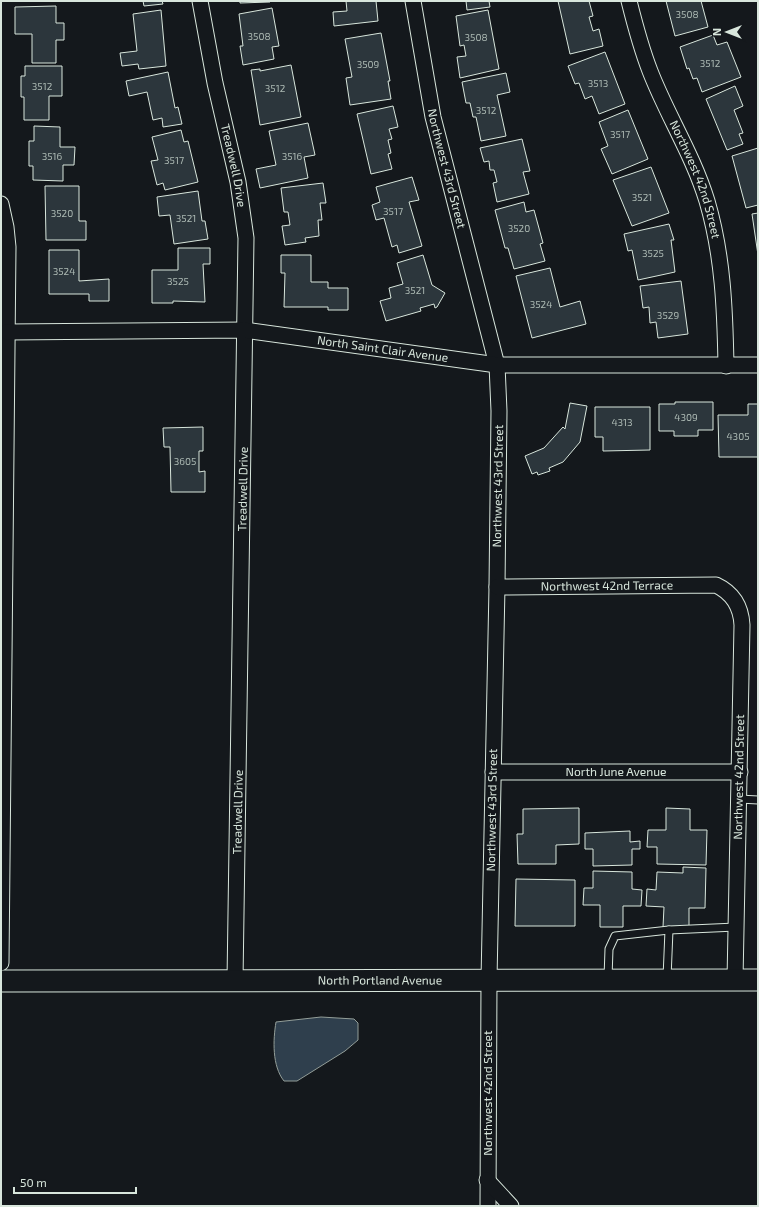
<svg xmlns="http://www.w3.org/2000/svg" width="759" height="1207" font-family="'Exo 2',sans-serif">
  <style>
    .water { fill: #2f3f4d; stroke: #939e99 }
    .building { fill: #2c363c; stroke: #d8e6dc }
    .lines { fill: none; stroke-linecap: round; stroke-linejoin: round }
    .service-casing { stroke: #d8e6dc; stroke-width: 9 }
    .minor-casing { stroke: #d8e6dc; stroke-width: 17 }
    .secondary-casing { stroke: #d8e6dc; stroke-width: 23 }
    .service { stroke: #14181c; stroke-width: 7 }
    .minor { stroke: #14181c; stroke-width: 15 }
    .secondary { stroke: #14181c; stroke-width: 21 }
    .labels { text-anchor: middle; stroke-width: 3; stroke-linejoin: round; paint-order: stroke }
    .number-label { font-size: 10px; fill: #adbab4 }
    .street-label { font-size: 12px; fill: #d8e6dc; stroke: #14181c }
  </style>
  <rect width="100%" height="100%" fill="#14181c"/>
  <path class="water" d="M321 1017 354 1019 358 1023V1040L345 1051 297 1081H284C272 1066 273 1040 276 1022Z"/>
  <g class="building">
    <path d="M143 1H162L163 4 144 6Z"/>
    <path d="M240 1H270V2L240 3Z"/>
    <path d="M346 1H376L378 21 334 26 333 12 347 11Z"/>
    <path d="M466 1H489L490 7 467 10Z"/>
    <path d="M558 1H589L593 16 589 17 593 31 599 29 603 46 570 54Z"/>
    <path d="M666 1H701L708 27 675 36Z"/>
    <path d="M56 6V23H64V40H56V63H32V34H15V7Z"/>
    <path d="M272 8 279 46 272 47 274 59 243 65 240 46H243L239 14Z"/>
    <path d="M161 10 166 66 139 69 138 64 122 66 120 53 137 51 133 14Z"/>
    <path d="M488 10 499 69 460 78 457 57 466 56 464 45 460 46 456 16Z"/>
    <path d="M381 33 390 81H388L391 99 350 105 346 78 352 77 345 39Z"/>
    <path d="M713 35 717 45 727 42 741 77 702 92 697 78 693 79 689 68 687 69 680 47Z"/>
    <path d="M605 52 625 104 599 114 592 96 585 99 579 83 575 84 568 66Z"/>
    <path d="M291 65 301 117 260 125 251 70 260 69V71Z"/>
    <path d="M25 66H62V96H49V120H24V97H21V76H25Z"/>
    <path d="M168 72 175 108 178 107 182 124 163 127 162 118 153 120 147 92 129 96 126 81Z"/>
    <path d="M506 73 510 92 497 95 506 136 481 141 476 117H473L470 103H466L462 82Z"/>
    <path d="M735 86 743 106 734 110 743 133 739 134 743 144 727 150 706 99Z"/>
    <path d="M393 106 398 127 389 129 392 139 388 140 391 153 388 154 392 169 371 174 357 114Z"/>
    <path d="M628 110 648 159 612 174 601 149 608 146 599 122Z"/>
    <path d="M308 123 315 155 304 157 308 178 260 188 256 169 276 165 269 131Z"/>
    <path d="M34 126 60 127V147H75L74 165H63V181L33 180V166H29V141H34Z"/>
    <path d="M181 130 184 142 188 141 198 182 165 190 163 183 157 185 151 161 158 160 152 137Z"/>
    <path d="M522 139 530 171 523 172 529 194 497 202 493 183 497 182 494 170H490L489 161 484 162 480 148Z"/>
    <path d="M758 148V205L746 208 732 156Z"/>
    <path d="M651 167 669 213 632 226 613 180Z"/>
    <path d="M412 177 419 200 409 202 422 246 399 253 397 245 392 247 384 218 376 220 372 205 380 202 376 187Z"/>
    <path d="M323 183 326 203H320L322 220H318L319 236 305 238 306 242 285 245 282 226 290 225 288 212H284L281 188Z"/>
    <path d="M45 186H79V221H86V240H46Z"/>
    <path d="M198 191 202 221H205L208 239 174 244 170 215 159 216 157 197Z"/>
    <path d="M524 202 526 212 534 210 543 243 540 244 545 261 514 269 508 248H505L495 210Z"/>
    <path d="M758 213V255L752 214Z"/>
    <path d="M669 224 674 240H671L675 272 638 280 632 250 628 251 624 234Z"/>
    <path d="M178 248H210V264H203L205 302 173 301V303H152V270H178Z"/>
    <path d="M49 250H79V281L109 279V301H89V294H49Z"/>
    <path d="M281 255H311V282H328V288H348V310H328V307H284L285 273H281Z"/>
    <path d="M423 255 432 285 445 293 437 307 435 308 434 304 420 308 421 311 386 321 380 301 391 298 389 288 403 284 397 263Z"/>
    <path d="M550 268 560 307 580 301 586 324 532 338 516 276Z"/>
    <path d="M681 281 688 334 658 338 656 322 650 323 649 307 643 308 640 286Z"/>
    <path d="M675 402H713V430H698V436H674V431H659V404H675Z"/>
    <path d="M570 403 587 406 580 442 563 462 549 468 550 471 538 475 537 472 532 474 525 456 544 448 563 427 565 429Z"/>
    <path d="M748 404H758V457H719L718 415H748Z"/>
    <path d="M595 407H650V450L603 451V437H595Z"/>
    <path d="M203 427V451H199V472L205 471V492H171L170 447H164L163 428Z"/>
    <path d="M579 808V844L556 845V864H518L517 834H523V809Z"/>
    <path d="M666 808 690 809V830H707L706 865 657 864V847H647L648 830H666Z"/>
    <path d="M630 831V842L640 841V849H632V865L593 866V849H585V833Z"/>
    <path d="M683 867 706 868 705 908H689V928L663 927 664 907 646 906 647 889 656 890 657 872 683 873Z"/>
    <path d="M593 871 632 872V889L642 890 641 906H623V927H600V905H583L584 888H593Z"/>
    <path d="M516 879 575 880V926H515Z"/>
  </g>
  <g class="lines">
    <g class="service-casing">
      <g id="service">
        <path d="M739 799 758 800"/>
        <path d="M608 978 609 949 615 936 669 930 736 927"/>
        <path d="M667 978 669 930"/>
      </g>
    </g>
    <g class="minor-casing">
      <g id="minor">
        <path id="s1" d="M200 1 215 83 238 182 246 238 235 981"/>
        <path id="s2" d="M413 1 433 117 497 365 499 411 497 587 489 980 488 1206"/>
        <path id="s3" d="M629 1C635 25 641 48 650 71 667 115 693 155 707 201 723 255 725 310 726 366"/>
        <path d="M1 204 6 227 8 247 1 963"/>
        <path id="s4" d="M7 332 244 330 497 365H758"/>
        <path id="s5" d="M497 587 716 585C733 593 741 606 742 625L735 980"/>
        <path id="s6" d="M493 772H740"/>
        <path d="M487 1180 511 1206"/>
      </g>
    </g>
    <g class="secondary-casing">
      <g id="secondary">
        <path id="s7" d="M1 981 758 980"/>
      </g>
    </g>
    <use href="#service" class="service"/>
    <use href="#minor" class="minor"/>
    <use href="#secondary" class="secondary"/>
  </g>
  <g class="labels">
    <g class="number-label">
      <text x="687" y="18">3508</text>
      <text x="259" y="40">3508</text>
      <text x="476" y="41">3508</text>
      <text x="710" y="67">3512</text>
      <text x="368" y="68">3509</text>
      <text x="598" y="87">3513</text>
      <text x="42" y="90">3512</text>
      <text x="275" y="92">3512</text>
      <text x="486" y="114">3512</text>
      <text x="620" y="138">3517</text>
      <text x="52" y="160">3516</text>
      <text x="292" y="160">3516</text>
      <text x="174" y="164">3517</text>
      <text x="642" y="201">3521</text>
      <text x="393" y="215">3517</text>
      <text x="62" y="217">3520</text>
      <text x="186" y="222">3521</text>
      <text x="519" y="232">3520</text>
      <text x="653" y="257">3525</text>
      <text x="64" y="275">3524</text>
      <text x="178" y="285">3525</text>
      <text x="415" y="294">3521</text>
      <text x="541" y="308">3524</text>
      <text x="668" y="319">3529</text>
      <text x="686" y="421">4309</text>
      <text x="622" y="426">4313</text>
      <text x="738" y="440">4305</text>
      <text x="185" y="465">3605</text>
    </g>
    <g class="street-label">
      <text dy="4" stroke="none"><textPath href="#s1" startOffset="168">Treadwell Drive</textPath></text>
      <text dy="4" stroke="none"><textPath href="#s2" startOffset="171">Northwest 43rd Street</textPath></text>
      <text dy="4" stroke="none"><textPath href="#s3" startOffset="191">Northwest 42nd Street</textPath></text>
      <text dy="4" stroke="none"><textPath href="#s4" startOffset="377">North Saint Clair Avenue</textPath></text>
      <text transform="translate(498 486) rotate(-89)" y="4">Northwest 43rd Street</text>
      <text transform="translate(243 489) rotate(-89)" y="4">Treadwell Drive</text>
      <text dy="4" stroke="none"><textPath href="#s5" startOffset="110">Northwest 42nd Terrace</textPath></text>
      <text dy="4" stroke="none"><textPath href="#s6" startOffset="123">North June Avenue</textPath></text>
      <text transform="translate(739 777) rotate(-89)" y="4">Northwest 42nd Street</text>
      <text transform="translate(492 810) rotate(-89)" y="4">Northwest 43rd Street</text>
      <text transform="translate(238 812) rotate(-89)" y="4">Treadwell Drive</text>
      <text dy="4" stroke="none"><textPath href="#s7" startOffset="379">North Portland Avenue</textPath></text>
      <text transform="translate(488 1093) rotate(-90)" y="4">Northwest 42nd Street</text>
    </g>
  </g>
  <rect width="759" height="1207" fill="none" stroke="#d8e6dc" stroke-width="4"/>
  <g transform="translate(727 32) rotate(270)" stroke="#14181c" stroke-width="3" paint-order="stroke">
  <path d="M0-3L7 15L0 10L-7 15Z" fill="#d8e6dc"/>
  <text y="-6" font-size="11" font-weight="bold" text-anchor="middle" fill="#d8e6dc">N</text>
  </g>
  <path d="M14 1187v6h122v-6" fill="none" stroke="#d8e6dc" stroke-width="2"/>
  <text x="20" y="1187" font-size="12" fill="#d8e6dc" stroke="#14181c" stroke-width="3" paint-order="stroke">50 m</text>
</svg>
